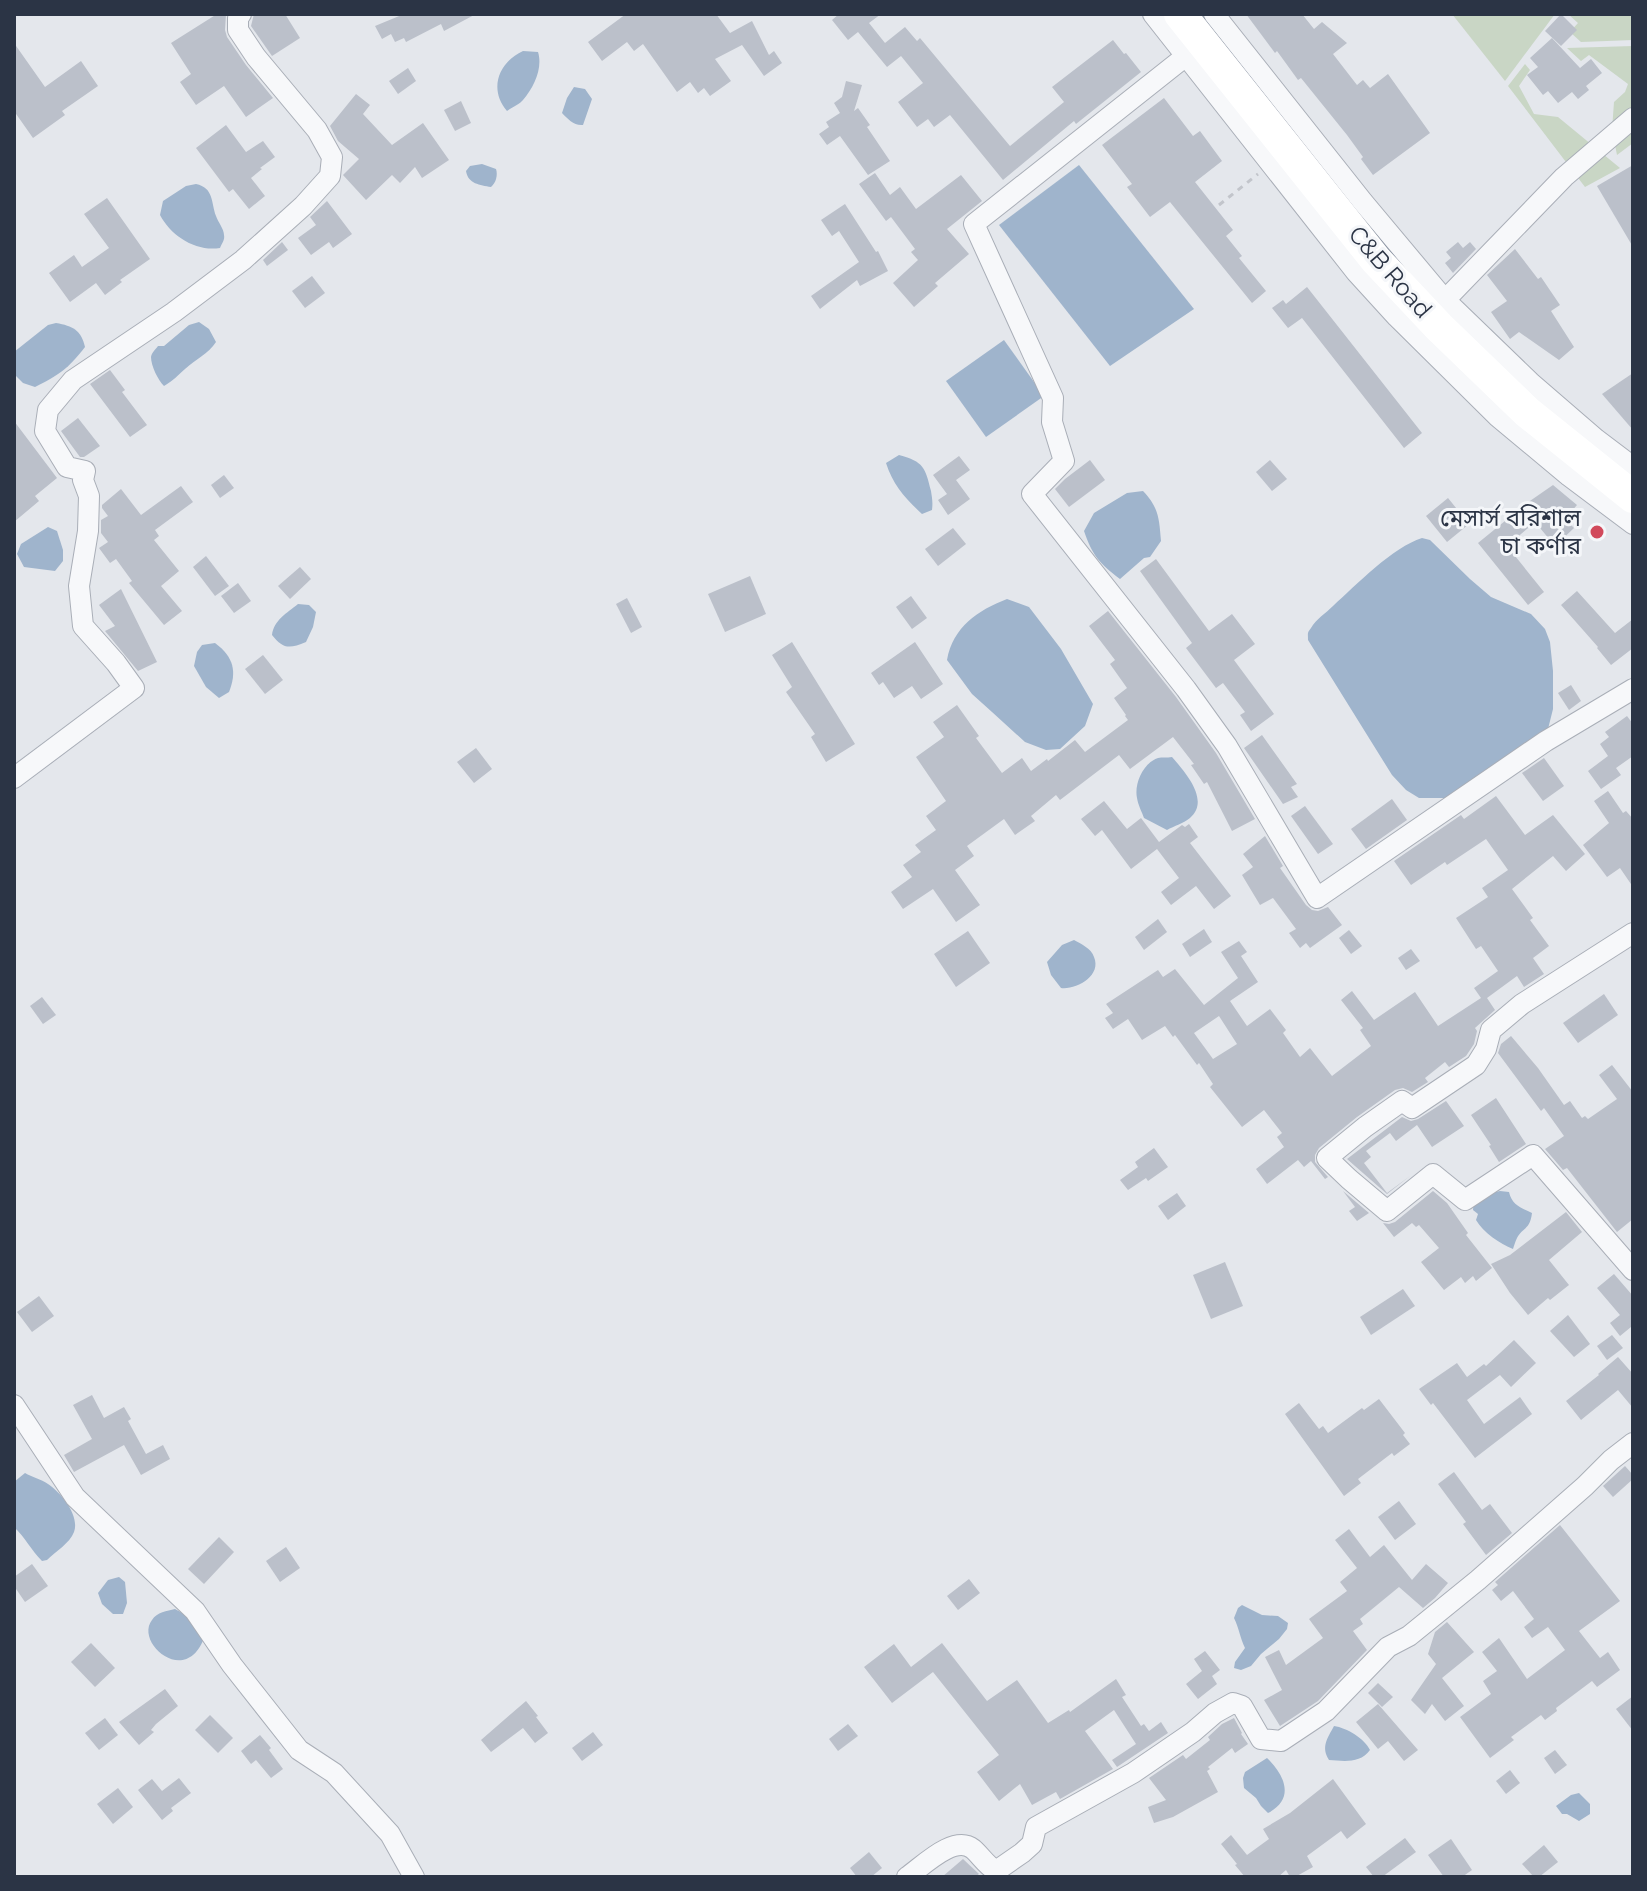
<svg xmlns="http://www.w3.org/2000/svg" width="1647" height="1891" font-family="Raleway,'Noto Sans Bengali',sans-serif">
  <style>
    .green { fill: #c9d6c5 }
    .water { fill: #9fb4cc }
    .building { fill: #bbc0ca; fill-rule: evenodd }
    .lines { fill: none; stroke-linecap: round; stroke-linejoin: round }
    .minor-casing { stroke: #a9aeb7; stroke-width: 22 }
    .trunk-casing { stroke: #8b94a3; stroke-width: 34 }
    .path { stroke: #c2c5cb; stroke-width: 3; stroke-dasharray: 6 6; stroke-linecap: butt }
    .minor { stroke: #f7f8fa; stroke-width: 20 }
    .trunk { stroke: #fff; stroke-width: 32 }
    .poi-dot { fill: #d1495b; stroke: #f4f6f9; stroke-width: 3 }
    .labels { text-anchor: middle; stroke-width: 6; stroke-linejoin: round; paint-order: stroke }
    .street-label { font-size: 24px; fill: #2b3445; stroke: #f4f6f9 }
    .poi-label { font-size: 24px; fill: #2b3445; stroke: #f4f6f9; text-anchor: end }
  </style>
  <rect width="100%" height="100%" fill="#e4e7ec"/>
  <g class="green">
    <path d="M1452 14H1555L1505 81Z"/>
    <path d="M1568 14H1633V40L1581 42 1570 32 1578 23Z"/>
    <path d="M1633 46V143L1617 155 1612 130 1614 102 1625 92 1628 84 1589 55 1581 61 1567 48Z"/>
    <path d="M1525 64 1530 70 1519 86 1534 114 1558 117 1620 168 1585 187 1508 86Z"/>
  </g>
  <g class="water">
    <path d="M523 51 538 52C543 68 534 87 523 100 520 104 512 107 507 111 488 89 499 62 523 51Z"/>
    <path d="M574 87 585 89 592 99 583 125C574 126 568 119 562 113L567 98Z"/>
    <path d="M482 164 496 169C498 175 496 183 491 187 480 185 468 184 466 171L470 166Z"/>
    <path d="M1079 165 1194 309 1110 366 999 225Z"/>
    <path d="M196 184C214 188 211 202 216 216 218 222 224 229 224 235 225 240 222 243 220 248 196 252 171 236 160 215L163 201 186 186Z"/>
    <path d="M199 322 209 329 216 342C208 354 196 359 185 369 178 375 173 381 164 386 158 380 151 366 151 357 152 352 155 350 158 346H164L189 325Z"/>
    <path d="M56 323C73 326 81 330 85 347 68 369 59 375 35 387L23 383 14 374V352L48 325Z"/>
    <path d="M1004 340 1044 396 986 437 946 381Z"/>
    <path d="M899 455C924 462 925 467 931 491 932 498 933 502 932 510L922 514C905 498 893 485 886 463Z"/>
    <path d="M1143 491C1159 508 1159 518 1161 541L1150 557 1144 558 1120 579C1100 564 1092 555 1084 531L1094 513 1127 493Z"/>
    <path d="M48 527 57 531 63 550V561L55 571 24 567 17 554 21 544Z"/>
    <path d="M1422 538 1430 540 1470 579 1491 597 1531 614 1545 629 1550 642 1553 671V709L1548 729 1451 798H1419L1406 790 1392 775 1308 640C1308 633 1307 633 1311 628 1316 619 1326 613 1333 606 1356 585 1393 547 1422 538Z"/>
    <path d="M1007 599 1029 607 1061 649 1093 704 1085 726 1060 749 1046 750 1025 742 992 712 972 694 947 660C953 627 978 610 1007 599Z"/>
    <path d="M298 604 309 605 316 612 313 627 306 642C289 649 283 649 272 635 274 620 287 613 298 604Z"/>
    <path d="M215 643C234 657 237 672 229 692L219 698 206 687 194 666 197 652 202 645Z"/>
    <path d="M1172 757C1184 771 1211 800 1190 818 1184 823 1174 826 1167 830L1144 818C1142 812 1138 805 1137 798 1134 784 1143 763 1158 758 1162 757 1167 758 1172 757Z"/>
    <path d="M1074 940C1081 944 1091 948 1094 957 1102 976 1076 990 1061 988L1051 975 1047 962 1062 945Z"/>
    <path d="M1500 1191 1509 1192C1512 1205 1521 1208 1532 1213 1530 1230 1523 1227 1517 1238 1515 1242 1514 1246 1513 1249 1500 1244 1483 1232 1476 1220L1478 1214 1473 1210 1474 1197Z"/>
    <path d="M25 1473C32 1477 41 1479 48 1484 61 1493 80 1515 74 1532 70 1543 55 1552 47 1560L42 1561C31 1550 25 1537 14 1527V1482Z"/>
    <path d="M119 1577 125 1582 127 1603 123 1614H113L102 1604 98 1593 108 1580Z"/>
    <path d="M1242 1605 1262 1615 1278 1616 1288 1623 1287 1629 1279 1639 1261 1654 1251 1666 1241 1670 1234 1668 1235 1662 1245 1648C1240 1638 1239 1628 1234 1618L1238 1608Z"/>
    <path d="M175 1609 186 1615 205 1635C188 1689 134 1643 152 1620 157 1612 167 1611 175 1609Z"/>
    <path d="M1334 1726C1347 1728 1364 1738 1370 1750 1360 1764 1343 1761 1329 1760 1321 1747 1327 1739 1334 1726Z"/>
    <path d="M1267 1758C1284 1774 1296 1799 1268 1813L1261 1806 1256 1798 1244 1788 1243 1778 1245 1772Z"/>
    <path d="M1579 1793 1590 1804V1814L1579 1821 1567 1814H1562L1556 1806 1571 1795Z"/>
  </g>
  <g class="building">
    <path d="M217 14H226L225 30 227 37 246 65 273 98 246 117 224 86 196 105 180 82 191 74 171 43Z"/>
    <path d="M254 14H285L300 38 272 56 251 26Z"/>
    <path d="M404 14H476L444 31 441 24 406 42 404 38 395 42 391 34 382 39 375 26Z"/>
    <path d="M626 14H716L730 33 752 21 769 55 774 51 782 63 764 76 742 45 715 59 731 81 710 96 704 88 698 93 690 82 677 92 643 44 634 51 627 42 602 61 588 42Z"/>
    <path d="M839 14H881L869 23 885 43 905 27 917 41 920 38 1010 146 1064 102 1052 87 1113 40 1124 54 1126 53 1141 72 1076 124 1074 121 1003 180 950 115 934 127 928 119 917 127 898 102 923 83 901 56 887 67 858 32 848 40 832 20Z"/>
    <path d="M1246 14H1302L1314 29 1322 22 1347 43 1333 54 1357 85 1363 80 1370 88 1388 74 1430 133 1373 175 1361 159 1363 157 1347 135 1301 78 1298 80 1277 51 1275 53Z"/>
    <path d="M1561 14 1577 30 1561 46 1545 31Z"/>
    <path d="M1552 38 1580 68 1591 59 1602 73 1586 86 1589 90 1578 99 1572 92 1558 103 1548 91 1543 95 1527 75 1538 67 1530 58Z"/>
    <path d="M14 43 45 87 81 61 98 86 62 111 65 115 33 138 14 111Z"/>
    <path d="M408 68 416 81 398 94 389 81Z"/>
    <path d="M846 81 862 85 854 111 858 108 870 125 867 127 890 161 868 175 840 136 827 145 819 134 829 127 826 122 840 113 834 103 842 97Z"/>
    <path d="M356 94 370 105 363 114 392 145 423 123 449 160 422 178 415 167 400 183 392 175 366 200 343 175 359 159 338 141 330 126Z"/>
    <path d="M1164 98 1193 136 1200 131 1222 161 1195 182 1233 230 1226 236 1242 256 1239 258 1266 291 1252 303 1170 202 1150 217 1127 187 1132 184 1102 145Z"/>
    <path d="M461 101 471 123 455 131 444 110Z"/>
    <path d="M226 125 246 152 263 141 275 157 260 168 262 169 251 178 265 196 249 209 233 189 229 192 196 148Z"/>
    <path d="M1633 165V247L1597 186Z"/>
    <path d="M875 173 890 195 900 187 916 209 961 175 982 201 947 229 969 254 935 283 938 286 914 307 893 283 918 260 911 252 915 249 891 217 886 221 859 184Z"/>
    <path d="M107 198 150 259 120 280 122 282 105 295 96 283 70 302 49 273 74 255 82 267 109 248 84 214Z"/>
    <path d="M327 201 352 234 333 248 329 242 311 255 298 238 316 225 310 217Z"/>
    <path d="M845 204 876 252 878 251 888 271 860 286 857 280 820 309 811 296 859 262 839 231 832 236 821 220Z"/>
    <path d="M282 242 288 250 267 266 263 260Z"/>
    <path d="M1458 242 1463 248 1470 242 1476 249 1453 273 1445 263 1451 258 1446 252Z"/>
    <path d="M1515 249 1538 279 1541 277 1560 305 1551 311 1574 347 1559 360 1519 332 1510 339 1491 312 1507 301 1487 275Z"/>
    <path d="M312 276 325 293 305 308 292 291Z"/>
    <path d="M1307 287 1422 433 1404 448 1302 318 1288 328 1272 308 1283 300 1286 304Z"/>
    <path d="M110 370 125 390 122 392 147 425 130 437 90 384Z"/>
    <path d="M1633 373V430L1602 394Z"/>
    <path d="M78 418 100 446 84 457H80L61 431Z"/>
    <path d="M14 421 57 478 35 496 39 501 14 522Z"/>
    <path d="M959 456 970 470 956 480 970 499 948 515 938 500 947 494 933 475Z"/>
    <path d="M1090 460 1105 480 1069 507 1055 489 1065 479Z"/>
    <path d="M1270 460 1287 479 1272 491 1256 472Z"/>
    <path d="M224 475 234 488 220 498 211 485Z"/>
    <path d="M1553 485 1577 505 1565 519 1574 528 1555 546 1535 522 1507 546 1544 592 1528 605 1478 543 1527 503Z"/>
    <path d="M181 486 193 502 155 530 159 536 154 540 179 571 161 586 182 611 164 625 129 583 132 581 116 559 110 563 99 548 108 542 101 533V520L108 516 102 508V505L121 489 141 515Z"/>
    <path d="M1448 498 1469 524 1447 542 1426 516Z"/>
    <path d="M953 528 966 544 938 566 925 549Z"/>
    <path d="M206 556 229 586 215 596 193 567Z"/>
    <path d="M1156 559 1209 631 1232 614 1255 644 1234 660 1274 714 1251 731 1240 715 1245 712 1223 683 1216 688 1186 648 1192 643 1140 571Z"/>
    <path d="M300 567 311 579 290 599 278 586Z"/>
    <path d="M750 576 766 614 725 632 708 594Z"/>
    <path d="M238 583 251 601 234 613 221 596Z"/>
    <path d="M121 589 157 662 138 671 105 631 115 626 99 605Z"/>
    <path d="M1577 591 1615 633 1633 619V648L1611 665 1597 648 1598 647 1561 605Z"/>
    <path d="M911 596 927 618 912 629 896 607Z"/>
    <path d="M627 598 642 627 631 633 616 604Z"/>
    <path d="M1108 611 1176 697 1216 753 1255 819 1232 831 1207 782 1204 784 1191 765 1194 764 1173 737 1130 769 1119 755 1060 800 1056 795 1031 816 1035 821 1015 835 1004 819 967 846 974 856 955 870 980 905 956 922 933 889 903 909 891 892 912 877 903 865 921 852 915 845 936 830 926 816 946 801 916 757 944 737 933 722 957 705 979 736 976 738 1002 773 1022 758 1031 771 1047 759 1048 761 1075 740 1085 752 1128 720 1125 716 1126 715 1114 698 1127 688 1110 664 1115 660 1089 626Z"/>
    <path d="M792 642 855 744 826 762 811 737 815 734 786 692 792 687 772 655Z"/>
    <path d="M915 642 943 684 921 699 912 686 894 698 883 682 879 685 871 673Z"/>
    <path d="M263 655 283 680 265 694 245 669Z"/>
    <path d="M1571 685 1581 701 1569 710 1558 693Z"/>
    <path d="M1627 716 1633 724V756L1616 768 1621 775 1601 789 1588 771 1608 756 1600 744 1609 737 1605 732Z"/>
    <path d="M1262 735 1297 784 1291 787 1298 797 1283 804 1244 748Z"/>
    <path d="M476 748 492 769 474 783 457 762Z"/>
    <path d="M1544 758 1564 786 1543 801 1522 773Z"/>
    <path d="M1608 791 1623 813 1626 811 1633 819V887L1620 868 1607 877 1583 845 1609 823 1594 801Z"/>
    <path d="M1496 796 1525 835 1553 815 1585 854 1566 871 1553 856 1512 889 1533 918 1530 920 1549 946 1533 958 1544 974 1524 987 1517 976 1487 998 1495 1010 1475 1028 1477 1031 1474 1044 1466 1056 1449 1067 1445 1062 1425 1078 1428 1082 1412 1092 1403 1088 1395 1090 1357 1117 1319 1148 1315 1155V1162L1328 1177 1325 1179 1311 1161 1304 1167 1298 1160 1267 1184 1256 1169 1284 1147 1277 1137 1282 1133 1264 1110 1242 1127 1210 1087 1213 1084 1199 1063 1197 1065 1175 1035 1173 1037 1165 1026 1142 1040 1128 1019 1113 1029 1105 1018 1113 1013 1106 1004 1158 970 1163 977 1175 969 1204 1005 1238 978 1221 952 1239 941 1247 952 1241 956 1258 982 1230 1001 1247 1026 1270 1009 1286 1030 1283 1033 1300 1057 1310 1048 1332 1076 1371 1046 1360 1030 1363 1028 1341 1000 1352 991 1374 1020 1415 992 1438 1026 1481 998 1474 988 1498 971 1481 946 1476 949 1456 918 1488 897 1482 888 1508 870 1486 839 1447 865 1445 862 1411 885 1394 861 1461 815 1464 819ZM1219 1016 1237 1044 1213 1059 1194 1033Z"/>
    <path d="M1392 799 1407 820 1366 849 1351 829Z"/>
    <path d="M1104 801 1127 829 1141 818 1159 842 1182 825 1185 827 1189 824 1198 837 1190 843 1231 896 1214 909 1196 886 1171 905 1161 892 1179 878 1157 849 1131 869 1102 830 1095 836 1081 819Z"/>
    <path d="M1305 806 1333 844 1318 854 1291 816Z"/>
    <path d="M1265 836 1283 866 1280 868 1306 905 1312 910 1318 911 1328 907 1342 925 1310 948 1306 943 1300 948 1289 933 1296 929 1273 898 1260 905 1242 875 1253 867 1243 854Z"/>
    <path d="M1158 919 1167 932 1144 950 1135 937Z"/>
    <path d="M1204 929 1212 942 1190 957 1182 944Z"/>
    <path d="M1349 930 1362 946 1351 954 1339 938Z"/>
    <path d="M968 931 990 963 956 987 934 954Z"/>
    <path d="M1411 949 1420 961 1406 970 1398 958Z"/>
    <path d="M1604 994 1618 1015 1578 1043 1563 1023Z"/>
    <path d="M42 997 56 1015 43 1024 30 1006Z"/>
    <path d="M1511 1036 1538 1068 1564 1105 1570 1101 1582 1118 1585 1116 1588 1119 1617 1099 1599 1075 1612 1065 1633 1092V1219L1617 1232 1567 1168 1563 1170 1545 1149 1564 1136 1544 1108 1541 1111 1498 1053 1501 1044Z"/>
    <path d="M1496 1098 1526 1144 1499 1162 1489 1146 1491 1145 1471 1115Z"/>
    <path d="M1446 1101 1464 1126 1432 1147 1417 1125 1396 1141 1390 1133 1366 1151 1371 1157 1364 1163 1387 1193 1410 1176 1387 1194 1347 1159 1402 1117 1411 1121 1418 1119Z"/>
    <path d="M1154 1148 1168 1167 1148 1181 1146 1178 1128 1190 1120 1180 1138 1167 1135 1162Z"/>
    <path d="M1343 1191 1369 1213 1357 1221 1349 1211 1355 1207Z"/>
    <path d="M1433 1191 1447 1203 1468 1233 1466 1235 1492 1268 1476 1281 1473 1276 1465 1283 1461 1277 1444 1290 1421 1262 1439 1248 1419 1225 1416 1227 1412 1223 1394 1237 1383 1223 1389 1224 1395 1222Z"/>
    <path d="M1177 1193 1186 1206 1168 1220 1158 1206Z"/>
    <path d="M1566 1212 1582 1232 1549 1260 1569 1285 1550 1300 1548 1298 1528 1315 1510 1293 1491 1264 1510 1255Z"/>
    <path d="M1225 1262 1243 1306 1211 1319 1193 1275Z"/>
    <path d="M1614 1274 1633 1296V1330L1631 1327 1620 1336 1610 1323 1620 1315 1597 1288Z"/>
    <path d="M1403 1289 1415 1306 1371 1335 1360 1317Z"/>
    <path d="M39 1296 54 1316 32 1332 17 1312Z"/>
    <path d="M1568 1315 1590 1344 1574 1357 1550 1331Z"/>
    <path d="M1612 1335 1623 1348 1607 1360 1597 1346Z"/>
    <path d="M1514 1340 1536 1363 1511 1387 1500 1375 1467 1400 1484 1424 1520 1397 1532 1414 1475 1458 1433 1403 1431 1405 1419 1389 1457 1363 1467 1377 1484 1364 1486 1366Z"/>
    <path d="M1618 1357 1633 1374V1408L1618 1390 1581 1420 1566 1401 1599 1375 1598 1374Z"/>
    <path d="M92 1395 104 1418 124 1407 131 1419 128 1421 146 1454 163 1445 170 1459 141 1475 124 1445 74 1472 64 1455 92 1439 73 1405Z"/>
    <path d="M1379 1399 1405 1433 1403 1435 1410 1444 1394 1456 1392 1453 1358 1479 1361 1483 1344 1496 1285 1414 1299 1403 1319 1429 1323 1426 1328 1433 1362 1408 1364 1410Z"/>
    <path d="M1625 1466 1633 1475V1479L1613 1497 1603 1486Z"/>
    <path d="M1454 1472 1482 1510 1490 1504 1512 1533 1486 1555 1463 1524 1466 1522 1438 1484Z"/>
    <path d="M1399 1501 1416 1524 1395 1540 1378 1517Z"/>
    <path d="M1560 1525 1620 1601 1579 1631 1600 1658 1608 1652 1620 1670 1597 1687 1592 1681 1556 1708 1557 1711 1545 1720 1541 1715 1511 1737 1514 1740 1490 1758 1460 1717 1491 1694 1483 1681 1497 1671 1482 1652 1499 1638 1527 1679 1565 1650 1548 1627 1532 1638 1524 1627 1534 1619 1513 1591 1501 1601 1492 1590 1498 1585 1495 1582Z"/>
    <path d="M1349 1529 1370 1557 1384 1545 1412 1580 1426 1564 1448 1583 1435 1598 1423 1608 1399 1587 1360 1619 1363 1624 1353 1631 1367 1650 1318 1701 1280 1726 1264 1700 1282 1690 1265 1657 1279 1650 1286 1665 1323 1638 1309 1619 1347 1591 1340 1582 1357 1568 1335 1540Z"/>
    <path d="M219 1537 234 1552 204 1584 188 1569Z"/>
    <path d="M286 1547 300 1568 280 1582 266 1561Z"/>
    <path d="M32 1564 48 1586 25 1602 14 1586V1577Z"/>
    <path d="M969 1579 980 1593 958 1610 947 1596Z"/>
    <path d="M1447 1622 1474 1652 1442 1678 1464 1706 1445 1721 1432 1704 1425 1714 1411 1700 1436 1664 1428 1654 1435 1632Z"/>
    <path d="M91 1643 115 1668 95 1687 71 1662Z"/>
    <path d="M942 1643 987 1701 1017 1680 1048 1723 1069 1710 1070 1712 1116 1679 1126 1695 1122 1697 1141 1726 1144 1724 1149 1731 1161 1722 1168 1733 1117 1767 1112 1760 1136 1744 1114 1710 1085 1731 1113 1769 1060 1799 1056 1792 1032 1805 1020 1784 999 1801 977 1772 999 1755 933 1672 892 1703 864 1667 894 1644 911 1667Z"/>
    <path d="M1205 1651 1220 1670 1212 1676 1217 1684 1198 1699 1186 1684 1202 1671 1194 1659Z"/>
    <path d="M1378 1683 1393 1697 1382 1707 1368 1693Z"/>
    <path d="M165 1689 178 1706 156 1724 151 1730 154 1732 139 1745 119 1722Z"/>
    <path d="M1633 1696V1731L1616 1709Z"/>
    <path d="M526 1701 538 1716 536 1717 548 1733 535 1743 523 1728 491 1752 481 1740Z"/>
    <path d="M1378 1704 1418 1750 1404 1761 1388 1741 1378 1749 1356 1722Z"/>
    <path d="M210 1715 233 1738 218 1753 195 1730Z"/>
    <path d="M105 1718 118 1735 99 1750 85 1733Z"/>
    <path d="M1234 1718 1242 1733 1241 1734 1248 1744 1235 1753 1232 1748 1208 1767 1210 1769 1207 1771 1218 1792 1173 1817 1154 1823 1148 1807 1166 1800 1149 1778 1183 1755 1186 1759 1210 1740 1208 1737 1222 1724Z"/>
    <path d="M848 1724 858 1736 838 1751 829 1739Z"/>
    <path d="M593 1732 603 1745 582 1761 572 1748Z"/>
    <path d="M260 1735 271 1748 269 1750 283 1769 271 1778 256 1760 251 1764 241 1751Z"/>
    <path d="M1555 1750 1567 1765 1555 1774 1544 1758Z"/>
    <path d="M1510 1770 1520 1783 1506 1794 1496 1781Z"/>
    <path d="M179 1778 191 1793 171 1808 173 1811 162 1820 138 1790 152 1779 162 1791Z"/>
    <path d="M1333 1779 1366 1824 1347 1839 1341 1831 1307 1856 1313 1867 1295 1877H1290L1286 1870 1278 1877H1245L1235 1865 1237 1864 1221 1844 1231 1835 1247 1855 1269 1839 1263 1829 1290 1813Z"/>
    <path d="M118 1788 133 1807 113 1824 97 1804Z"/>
    <path d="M1405 1838 1416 1852 1382 1877H1374L1366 1867Z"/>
    <path d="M1451 1839 1472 1870 1462 1877H1444L1428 1855Z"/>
    <path d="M1544 1845 1558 1862 1539 1877H1534L1522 1864Z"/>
    <path d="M869 1852 882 1868 871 1877H857L850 1868Z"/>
    <path d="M963 1859 979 1874 975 1877H942Z"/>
  </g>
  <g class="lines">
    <g class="minor-casing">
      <g id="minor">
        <path d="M1153 14 1356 272 1397 317 1497 416 1569 476 1633 524"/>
        <path d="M1214 14 1363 202 1445 300 1530 382 1596 439 1633 467"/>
        <path d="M1186 56 974 224 1053 398 1052 422 1064 461 1032 494 1186 689 1227 746 1317 898 1546 741 1633 689"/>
        <path d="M1445 300 1564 177 1633 118"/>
        <path d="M14 778 134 688 116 663 83 626 79 586 88 531 89 496 83 480 85 471 67 467 45 431 48 410 73 380 174 312 243 260 303 206 330 176 332 157 317 130 256 57 238 30V18L241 14"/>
        <path d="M1633 933 1522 1004 1491 1030 1486 1049 1476 1065 1412 1108 1402 1101 1365 1127 1327 1158 1349 1179 1387 1211 1433 1174 1465 1200 1533 1155 1633 1270"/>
        <path d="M14 1405 75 1497 195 1611 232 1665 299 1750 334 1773 390 1834 414 1877"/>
        <path d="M907 1877C923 1866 954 1834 973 1849 981 1856 986 1865 996 1871L1022 1853 1032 1844 1036 1827 1133 1773 1193 1732 1215 1713 1233 1703 1242 1706 1261 1739 1281 1741 1326 1711 1388 1647 1409 1636 1478 1580 1585 1486 1611 1460 1633 1443"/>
      </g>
    </g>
    <g class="trunk-casing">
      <path id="trunk" d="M1180 14 1376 260 1439 327 1527 412 1633 497"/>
    </g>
    <path class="path" d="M1219 205 1258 174"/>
    <use href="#minor" class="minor"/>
    <use href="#trunk" class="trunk"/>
  </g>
  <circle class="poi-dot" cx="1597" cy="532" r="8"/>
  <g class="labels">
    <g class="street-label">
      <text transform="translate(1390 272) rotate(49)" y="8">C&amp;B Road</text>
    </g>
    <g class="poi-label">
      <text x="1581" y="526">মেসার্স বরিশাল<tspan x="1581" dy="28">চা কর্ণার</tspan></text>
    </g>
  </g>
  <rect width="1647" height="1891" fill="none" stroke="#2b3445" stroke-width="32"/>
</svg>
